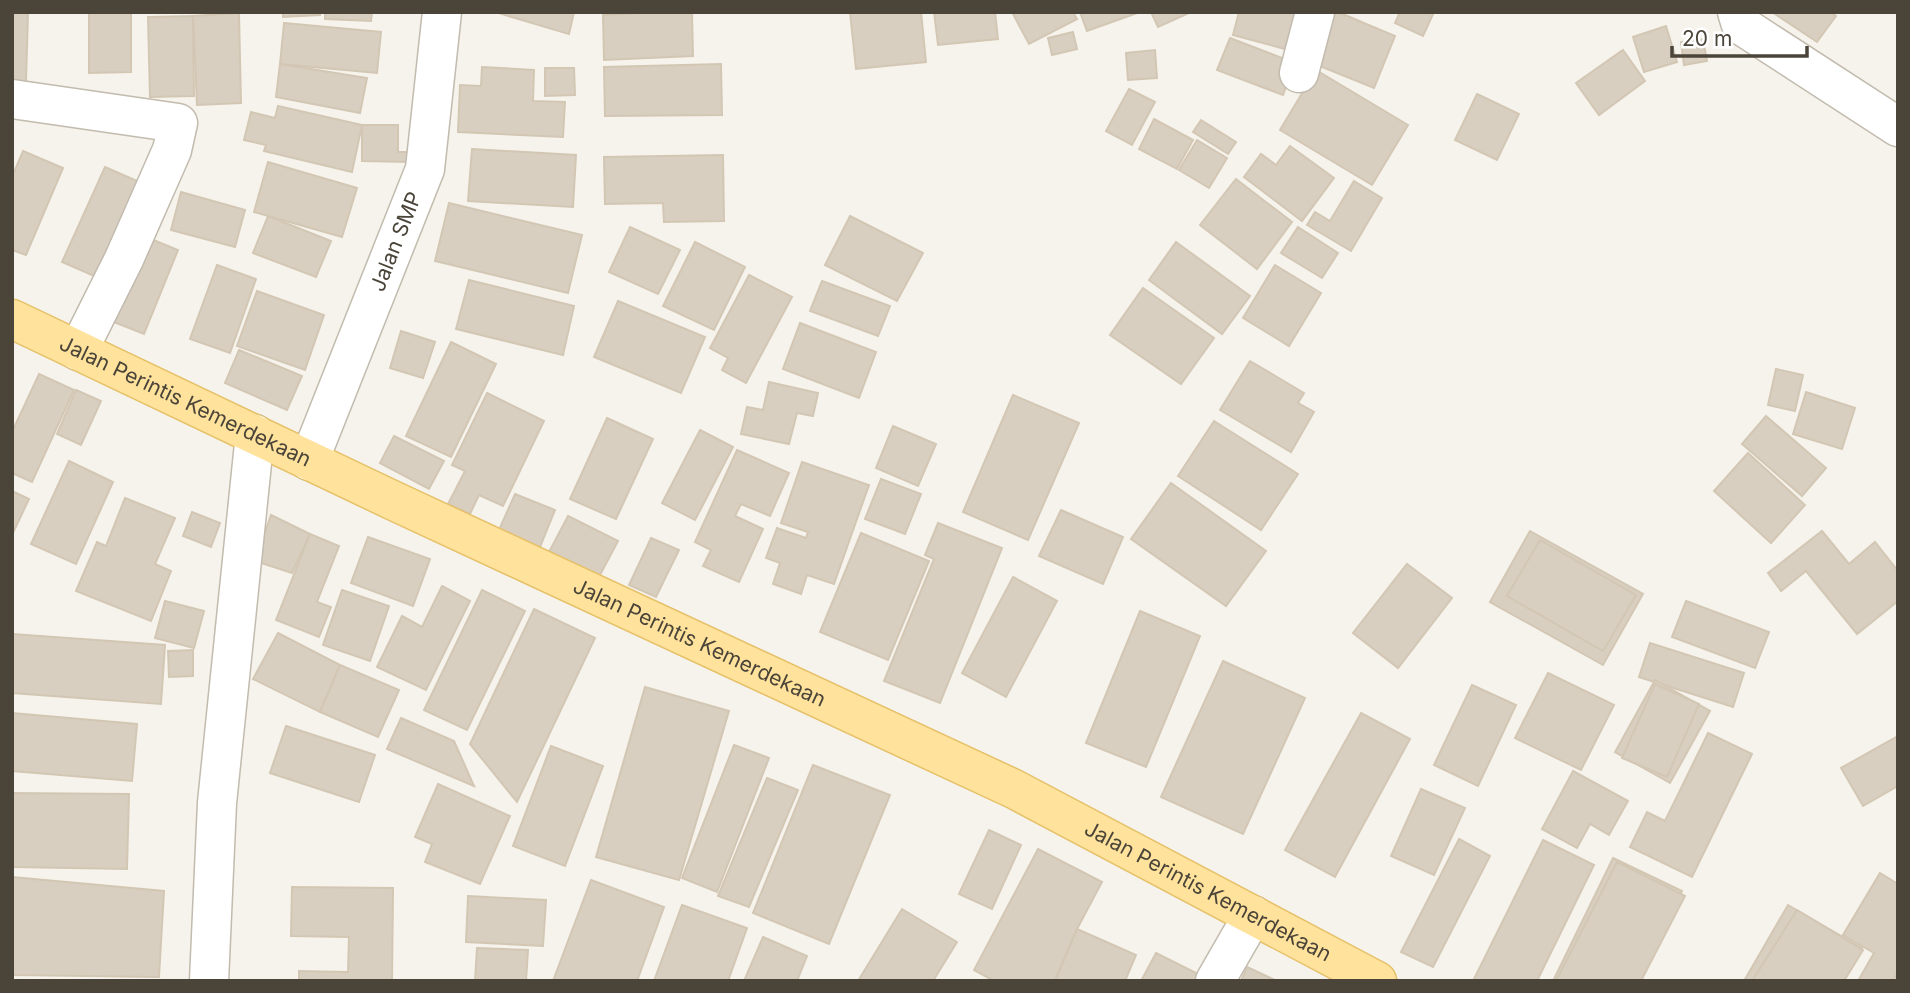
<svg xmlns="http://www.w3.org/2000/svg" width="1910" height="993" font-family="Inter,sans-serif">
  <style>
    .building { fill: #d8cfc1; stroke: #d3c7b4; stroke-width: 2 }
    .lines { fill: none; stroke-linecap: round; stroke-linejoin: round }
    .minor-casing { stroke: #c2bbae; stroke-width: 41 }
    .major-casing { stroke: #e6c16a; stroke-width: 41 }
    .minor { stroke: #fff; stroke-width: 38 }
    .major { stroke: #ffe39c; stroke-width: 38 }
    .labels { text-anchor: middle; stroke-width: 5; stroke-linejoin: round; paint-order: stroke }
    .street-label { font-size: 21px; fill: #4b4439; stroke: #fff }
  </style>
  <rect width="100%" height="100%" fill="#f6f3ec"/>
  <g class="building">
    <path d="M12 12H28L26 82H12Z"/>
    <path d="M89 12H131V72L89 73Z"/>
    <path d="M283 12H320V15L283 17Z"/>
    <path d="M325 12H372L371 21 325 19Z"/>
    <path d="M495 12H574L569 34Z"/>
    <path d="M663 12H692L693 56 604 60 603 15Z"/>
    <path d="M850 12H921L926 62 856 69Z"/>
    <path d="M934 12H995L998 39 938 45Z"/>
    <path d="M1012 12H1073L1077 19 1029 44Z"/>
    <path d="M1080 12H1140L1087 31Z"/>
    <path d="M1151 12H1191L1158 27Z"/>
    <path d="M1239 12H1302L1292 51 1233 35Z"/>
    <path d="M1333 12H1338L1395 36 1374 88 1312 63Z"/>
    <path d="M1400 12H1434L1423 36 1395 23Z"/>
    <path d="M1772 12H1830L1836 16 1817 42Z"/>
    <path d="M239 13 241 103 197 105 193 16Z"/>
    <path d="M193 16 194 96 150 97 148 17Z"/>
    <path d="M284 23 381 32 377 73 280 64Z"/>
    <path d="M1666 26 1677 62 1644 72 1633 37Z"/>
    <path d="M1073 32 1077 49 1052 55 1048 38Z"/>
    <path d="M1230 38 1295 63 1283 95 1217 70Z"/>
    <path d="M1703 39 1707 61 1684 65 1681 42Z"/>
    <path d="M1155 50 1157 78 1128 80 1126 53Z"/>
    <path d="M1623 50 1645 81 1599 115 1576 83Z"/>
    <path d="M280 64 367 78 360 113 276 97Z"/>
    <path d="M721 64 722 115 605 116 604 67Z"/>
    <path d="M482 67 534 70 533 101 565 102 563 137 458 132 460 85 481 86Z"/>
    <path d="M545 68H574L575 95 545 96Z"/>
    <path d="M1316 70 1408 125 1372 185 1280 130Z"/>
    <path d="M1129 89 1155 102 1132 145 1106 131Z"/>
    <path d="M1477 94 1519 114 1497 160 1455 140Z"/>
    <path d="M278 106 362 125 352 172 264 151 266 145 244 140 251 112 275 118Z"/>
    <path d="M1154 119 1193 140 1177 169 1139 149Z"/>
    <path d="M1201 120 1236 142 1228 154 1193 132Z"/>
    <path d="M362 125H398V152H410L409 162 362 161Z"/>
    <path d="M1197 140 1227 158 1209 188 1179 170Z"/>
    <path d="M1290 146 1334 178 1302 221 1244 177 1261 154 1276 165Z"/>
    <path d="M472 149 576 155 573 207 468 201Z"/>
    <path d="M23 151 63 168 26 255 12 250V177Z"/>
    <path d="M723 155 724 221 664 222 663 203 605 204 604 157Z"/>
    <path d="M268 162 357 188 342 237 254 212Z"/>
    <path d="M105 167 144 184 101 279 62 262Z"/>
    <path d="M1236 179 1292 222 1257 269 1200 225Z"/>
    <path d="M1354 181 1382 198 1351 251 1307 225 1315 212 1330 221Z"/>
    <path d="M181 192 245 210 235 247 171 230Z"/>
    <path d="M449 203 582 235 568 293 435 261Z"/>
    <path d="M268 216 331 241 316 277 253 253Z"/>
    <path d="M850 216 923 253 897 301 825 265Z"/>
    <path d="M630 227 680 250 658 294 609 272Z"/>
    <path d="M1298 227 1338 253 1322 278 1281 253Z"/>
    <path d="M146 237 178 250 144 334 111 321Z"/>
    <path d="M695 242 745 267 714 330 663 306Z"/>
    <path d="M1176 242 1250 296 1222 334 1149 280Z"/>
    <path d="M217 265 256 279 230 353 190 339Z"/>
    <path d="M1275 265 1321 293 1289 346 1243 318Z"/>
    <path d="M749 275 792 297 746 383 722 370 728 358 710 348Z"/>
    <path d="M469 280 574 306 563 355 456 329Z"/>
    <path d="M822 281 890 306 878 336 810 311Z"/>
    <path d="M1143 288 1214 338 1181 384 1110 335Z"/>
    <path d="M257 291 324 315 305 370 237 346Z"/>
    <path d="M618 301 705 337 681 393 594 357Z"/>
    <path d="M800 323 876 352 859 398 783 369Z"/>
    <path d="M401 331 435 342 423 378 390 368Z"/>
    <path d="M451 342 496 364 451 457 406 436Z"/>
    <path d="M239 350 302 376 287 410 225 383Z"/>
    <path d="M1250 361 1304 393 1298 403 1314 412 1291 452 1220 410Z"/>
    <path d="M1776 369 1803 375 1795 411 1768 405Z"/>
    <path d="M39 374 74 390 32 482 12 473V432Z"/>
    <path d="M769 382 818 393 813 416 797 413 789 444 741 434 747 407 763 410Z"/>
    <path d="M76 390 101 401 81 445 57 434Z"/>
    <path d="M1806 392 1855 408 1842 449 1793 434Z"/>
    <path d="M487 393 544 421 503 506 479 495 470 514 448 504 465 471 452 465Z"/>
    <path d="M1013 395 1079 423 1028 540 963 512Z"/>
    <path d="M1766 416 1826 468 1802 496 1742 444Z"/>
    <path d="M607 418 653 439 616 519 570 499Z"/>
    <path d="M1214 421 1298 474 1261 530 1178 476Z"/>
    <path d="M893 426 936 444 918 486 876 468Z"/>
    <path d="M700 430 733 447 695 520 662 503Z"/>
    <path d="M394 436 444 461 429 489 380 463Z"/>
    <path d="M737 450 789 473 770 516 741 504 735 516 763 529 739 582 703 566 711 550 695 542Z"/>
    <path d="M1748 453 1805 505 1771 543 1714 491Z"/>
    <path d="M69 461 113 482 76 564 31 544Z"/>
    <path d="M802 462 869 485 834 584 807 575 801 594 773 584 780 563 766 558 777 528 806 538 808 532 781 523Z"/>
    <path d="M881 479 921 494 905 534 865 519Z"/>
    <path d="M1171 483 1266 551 1226 606 1131 539Z"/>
    <path d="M12 491 29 499 12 535Z"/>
    <path d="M515 494 555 510 540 547 499 530Z"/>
    <path d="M125 498 175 518 155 564 171 571 151 621 76 591 97 542 106 546Z"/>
    <path d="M1061 510 1123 537 1103 584 1039 556Z"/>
    <path d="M192 512 220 523 211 547 183 536Z"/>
    <path d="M271 515 310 534 292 573 255 561Z"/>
    <path d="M568 516 618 541 599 577 549 552Z"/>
    <path d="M938 523 1002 548 940 703 884 681 934 559 925 555Z"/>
    <path d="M1530 531 1643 594 1603 665 1490 602Z"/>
    <path d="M1822 531 1849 564 1875 542 1898 571V601L1857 634 1806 571 1781 591 1768 573Z"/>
    <path d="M861 533 929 561 888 660 820 632Z"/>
    <path d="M310 534 339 546 317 602 331 607 319 637 276 620Z"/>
    <path d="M368 537 430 559 413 606 351 583Z"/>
    <path d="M651 538 679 550 656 597 629 585Z"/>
    <path d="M1540 540 1636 595 1603 651 1507 596Z"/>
    <path d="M1407 564 1452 598 1398 668 1353 633Z"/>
    <path d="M1013 577 1057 601 1006 697 962 673Z"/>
    <path d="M442 586 470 601 426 690 377 667 402 616 422 627Z"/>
    <path d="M342 590 389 606 370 661 323 645Z"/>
    <path d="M482 590 525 611 467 730 424 710Z"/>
    <path d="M165 601 204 611 194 648 155 638Z"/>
    <path d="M1686 601 1769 632 1755 668 1672 637Z"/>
    <path d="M534 609 595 638 517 802 470 744Z"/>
    <path d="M1140 611 1200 636 1146 767 1086 743Z"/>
    <path d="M278 633 340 665 320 712 253 679Z"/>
    <path d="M12 634 165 645 161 704 12 693Z"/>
    <path d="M1650 643 1744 673 1733 707 1639 677Z"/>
    <path d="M193 650V676L169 677 168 651Z"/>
    <path d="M1223 661 1305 698 1243 834 1161 797Z"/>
    <path d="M340 665 399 690 378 737 320 712Z"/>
    <path d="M1548 673 1614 705 1581 770 1515 738Z"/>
    <path d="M1655 680 1710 711 1670 783 1615 752Z"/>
    <path d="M1655 684 1699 704 1667 777 1622 758Z"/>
    <path d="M1472 685 1516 705 1478 786 1434 765Z"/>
    <path d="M645 687 729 711 679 880 596 857Z"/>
    <path d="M12 713 137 724 132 781 12 771Z"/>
    <path d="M1361 713 1410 739 1335 877 1285 850Z"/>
    <path d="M401 718 454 741 474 786 387 749Z"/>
    <path d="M286 726 375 755 359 802 270 773Z"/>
    <path d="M1708 733 1752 754 1692 877 1630 847 1647 812 1665 821Z"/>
    <path d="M1898 736V786L1863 806 1841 768Z"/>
    <path d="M734 745 769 758 717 892 682 878Z"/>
    <path d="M551 746 603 766 565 866 513 846Z"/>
    <path d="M813 765 890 795 829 944 753 913Z"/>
    <path d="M1573 771 1628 801 1609 835 1590 824 1577 848 1542 829Z"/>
    <path d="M767 778 798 790 749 907 718 896Z"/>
    <path d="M438 784 510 816 480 884 425 862 432 844 415 837Z"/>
    <path d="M1421 789 1465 808 1434 875 1391 856Z"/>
    <path d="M12 793 129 794 127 869 12 867Z"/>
    <path d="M989 830 1021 845 992 909 959 894Z"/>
    <path d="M1459 839 1490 856 1433 967 1401 952Z"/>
    <path d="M1543 840 1594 865 1537 981H1473Z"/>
    <path d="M1038 849 1102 882 1077 929 1055 981H994L974 970Z"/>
    <path d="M1613 858 1682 891 1638 981H1553Z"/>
    <path d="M1617 862 1685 896 1641 981H1556Z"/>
    <path d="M1880 873 1898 884V972L1893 981H1858L1874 953 1843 935Z"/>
    <path d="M12 877 164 891 159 977 12 975Z"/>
    <path d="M591 880 664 907 637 981H553Z"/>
    <path d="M292 887 393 888 392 981H299V971L348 972 349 937 291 936Z"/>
    <path d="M468 896 546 900 543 946 466 942Z"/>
    <path d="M682 905 747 928 728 981H654Z"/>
    <path d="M1788 905 1862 948 1843 981H1744Z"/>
    <path d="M902 909 957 942 933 981H858Z"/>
    <path d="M1797 910 1863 950 1844 981H1752Z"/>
    <path d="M1077 929 1136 955 1125 981H1055Z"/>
    <path d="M763 937 807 956 797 981H744Z"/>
    <path d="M477 948 528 950 526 981H475Z"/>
    <path d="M1156 953 1202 976 1200 981H1141Z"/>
    <path d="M1247 967 1277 981H1241Z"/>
  </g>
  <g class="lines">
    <g class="minor-casing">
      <g id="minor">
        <path d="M1737 12 1741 25 1898 127"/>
        <path d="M1299 73 1315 12"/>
        <path d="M12 99 178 123 172 150 124 259 78 351"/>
        <path id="s1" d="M309 461 425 169 442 12"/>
        <path d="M209 981 217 803 255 434"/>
        <path d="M1215 981 1253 915"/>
      </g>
    </g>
    <g class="major-casing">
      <g id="major">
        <path id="s2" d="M12 319 392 500 1014 789 1377 981"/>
      </g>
    </g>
    <use href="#minor" class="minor"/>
    <use href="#major" class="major"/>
  </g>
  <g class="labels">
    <g class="street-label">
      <text dy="7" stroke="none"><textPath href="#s1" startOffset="236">Jalan SMP</textPath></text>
      <text dy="7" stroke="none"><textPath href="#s2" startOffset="192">Jalan Perintis Kemerdekaan</textPath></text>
      <text dy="7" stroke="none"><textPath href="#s2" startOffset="760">Jalan Perintis Kemerdekaan</textPath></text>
      <text dy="7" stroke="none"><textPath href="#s2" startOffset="1326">Jalan Perintis Kemerdekaan</textPath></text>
    </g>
  </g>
  <rect width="1910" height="993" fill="none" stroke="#4b4439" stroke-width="28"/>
  <path d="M1672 46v10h135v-10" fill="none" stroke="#4b4439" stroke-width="3.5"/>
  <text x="1682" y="46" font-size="21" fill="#4b4439" stroke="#ffffff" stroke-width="5" paint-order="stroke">20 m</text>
</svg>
